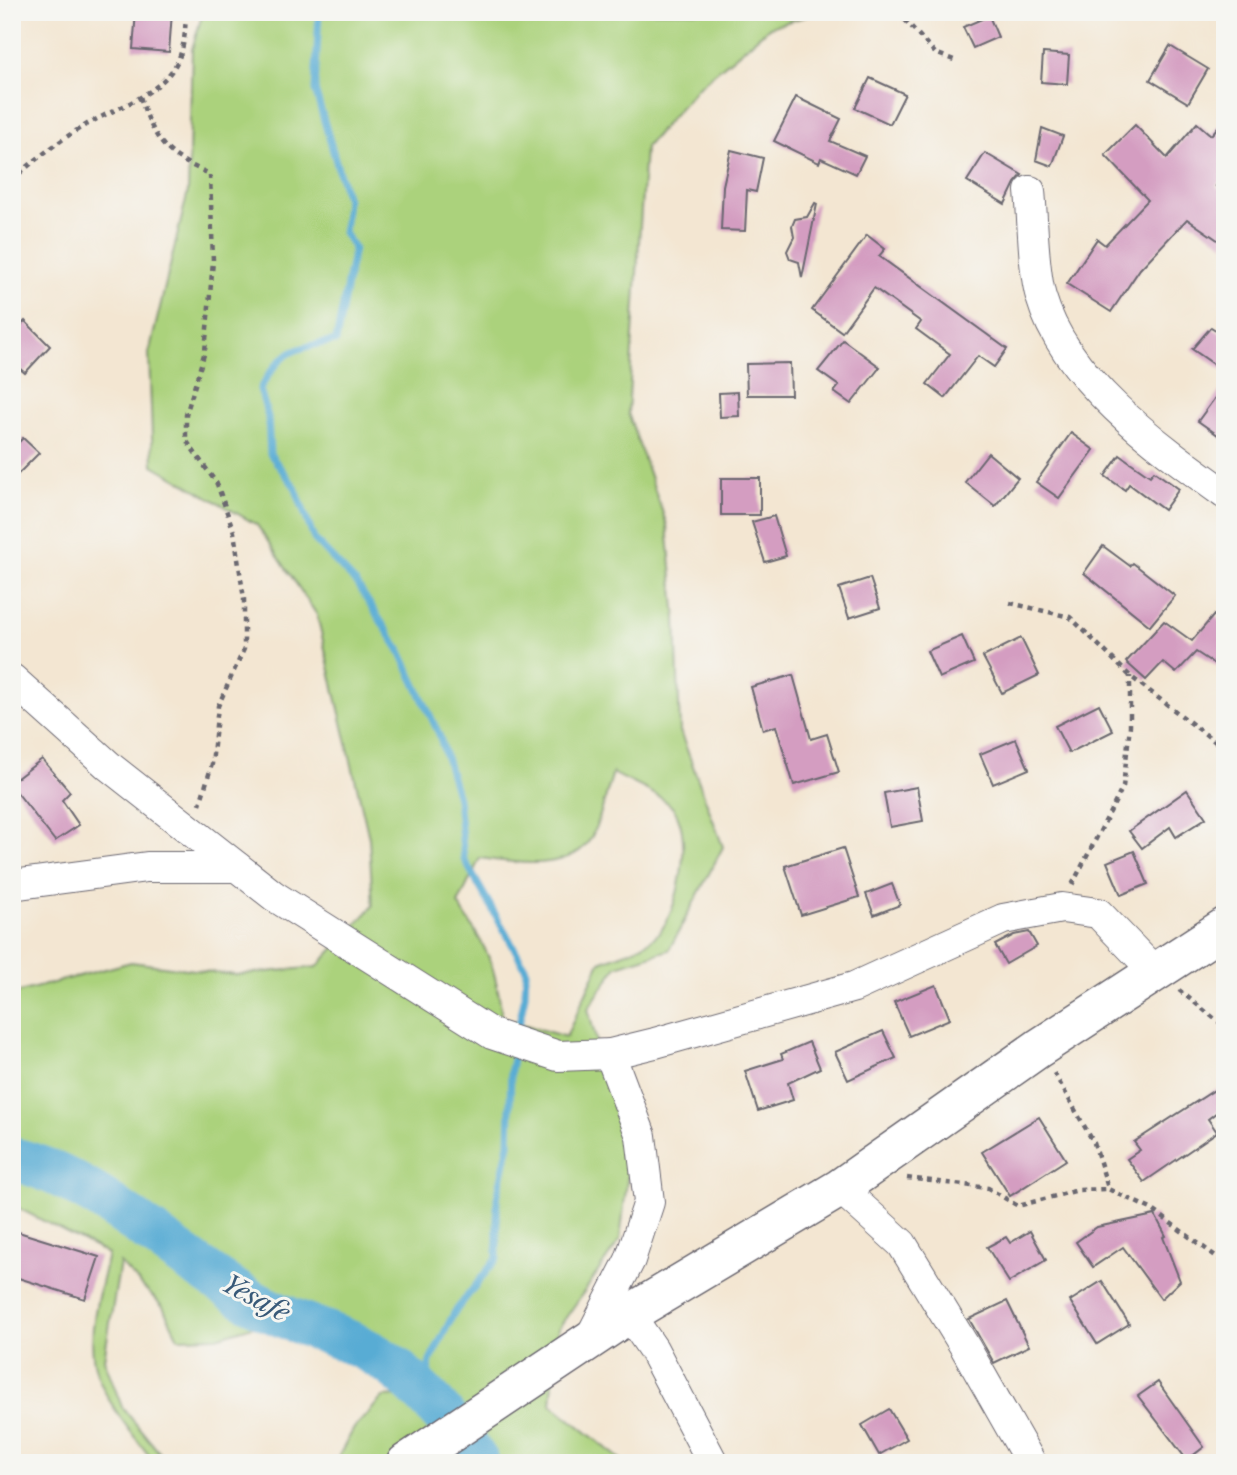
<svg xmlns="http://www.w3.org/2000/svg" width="1237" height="1475" font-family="'Libre Caslon Text',serif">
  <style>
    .green { fill: #abd27c; stroke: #667a5c; stroke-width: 2; fill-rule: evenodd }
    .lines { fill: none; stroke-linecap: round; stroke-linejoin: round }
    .stream { stroke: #59acd4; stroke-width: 7 }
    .river { stroke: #59acd4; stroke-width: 44 }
    .building { fill: #d49dc1 }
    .street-casing { stroke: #6b6770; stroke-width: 32 }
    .highway-casing { stroke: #6b6770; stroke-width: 41 }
    .path { stroke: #6b6770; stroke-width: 4.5; stroke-dasharray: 5 5; stroke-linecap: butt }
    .street { stroke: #fff; stroke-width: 30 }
    .highway { stroke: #fff; stroke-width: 38 }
    .labels { text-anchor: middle; stroke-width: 6; stroke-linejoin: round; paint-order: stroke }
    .water-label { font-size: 26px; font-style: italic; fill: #385978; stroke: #f6f6f2 }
  </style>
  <rect width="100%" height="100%" fill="#f6f6f2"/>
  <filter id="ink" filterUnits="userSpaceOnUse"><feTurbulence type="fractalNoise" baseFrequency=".0143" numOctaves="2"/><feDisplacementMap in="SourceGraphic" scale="14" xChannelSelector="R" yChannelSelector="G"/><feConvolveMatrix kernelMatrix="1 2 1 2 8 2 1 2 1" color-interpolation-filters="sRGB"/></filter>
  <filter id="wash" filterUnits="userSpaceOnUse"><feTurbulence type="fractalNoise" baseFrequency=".00686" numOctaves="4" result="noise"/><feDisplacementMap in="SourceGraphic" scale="28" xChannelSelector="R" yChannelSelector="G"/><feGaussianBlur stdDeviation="1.57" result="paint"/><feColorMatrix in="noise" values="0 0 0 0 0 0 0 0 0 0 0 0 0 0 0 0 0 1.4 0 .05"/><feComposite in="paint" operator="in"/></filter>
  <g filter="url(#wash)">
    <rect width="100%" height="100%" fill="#f3e6d2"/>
    <path class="green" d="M203 12H820L770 27 697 88 645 148 628 413 667 525 676 619 680 731 723 847 669 950 617 966 588 1009 629 1164 620 1240 558 1329 551 1404 625 1463H335L354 1428 383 1397 422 1395C384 1347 317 1327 261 1306L256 1325 217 1337 178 1338 163 1307 120 1263 104 1359 122 1407 168 1463H155C132 1434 97 1393 93 1356 89 1323 101 1286 108 1254L12 1205V994L131 962 235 975 317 967 373 906 369 838 317 615 257 525 153 465 149 353 188 191 192 49ZM613 773C630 783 656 792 670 805 695 828 680 904 662 929 650 947 619 954 600 962L566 1037 502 1018C496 964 487 948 458 904L480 858C513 863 573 873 592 836 601 817 606 793 613 773Z"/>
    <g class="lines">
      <g class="stream">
        <path d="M319 12 315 90 347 199 344 233 354 248 336 341C294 348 281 350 260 389L268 417 270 454 295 487 314 539 356 583 399 649 439 734 458 798 464 859 526 969 525 995 517 1034"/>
        <path d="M423 1396 430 1361 454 1313 497 1258V1198L509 1144 511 1069 515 1049"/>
      </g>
      <path class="river" d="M12 1159C98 1178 180 1264 259 1305 304 1329 362 1338 402 1374 431 1399 458 1430 478 1463"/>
    </g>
    <g id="blocks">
      <g class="building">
        <path d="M136 12H172L169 52 133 49Z"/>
        <path d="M989 16 998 37 973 48 963 27Z"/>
        <path d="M1170 46 1208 69 1188 103 1150 80Z"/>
        <path d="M1043 53 1069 55 1067 84 1041 82Z"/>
        <path d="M870 78 905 94 890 124 855 108Z"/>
        <path d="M796 97 841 119 830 141 865 156 856 174 821 158 819 163 774 141Z"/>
        <path d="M1225 119V176L1216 186 1225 193V245L1187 219 1140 269 1111 312 1067 284 1097 239 1105 245 1148 200 1105 155 1135 125 1167 158 1197 123 1211 135Z"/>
        <path d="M1042 128 1063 136 1052 166 1036 160Z"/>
        <path d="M731 150 763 158 756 192 747 190 745 231 721 230 723 186Z"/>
        <path d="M985 153 1022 175 1015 183 1005 204 967 181Z"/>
        <path d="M815 203 817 204 802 278 799 262 790 259 787 251 794 237 792 226 795 219 807 217Z"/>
        <path d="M867 235 885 249 879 256 1007 349 994 367 978 356 945 398 927 384 950 354 916 329 921 322 874 288 842 332 812 310Z"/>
        <path d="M25 321 50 346 25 373 12 362V334Z"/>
        <path d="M1211 327 1225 336V372L1192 349Z"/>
        <path d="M843 340 880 367 851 404 834 392 839 386 818 371Z"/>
        <path d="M790 363 791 395H747L746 364Z"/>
        <path d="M1225 384V440L1198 421Z"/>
        <path d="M738 392 739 416 720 417 719 393Z"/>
        <path d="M1071 433 1094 450 1059 498 1036 482Z"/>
        <path d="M23 438 39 453 12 480V449Z"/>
        <path d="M988 453 1018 478 995 506 965 482Z"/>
        <path d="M1120 455 1150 476 1154 471 1179 489 1164 510 1129 484 1125 490 1105 476Z"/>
        <rect x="721" y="478" width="39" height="37"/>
        <path d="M774 516 786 556 765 562 752 522Z"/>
        <path d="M1103 546 1130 566 1133 563 1175 596 1150 626 1084 573Z"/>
        <path d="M870 578 880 608 849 618 839 588Z"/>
        <path d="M1214 615 1225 624V671L1196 652 1176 673 1163 662 1146 680 1126 662 1164 621 1192 641Z"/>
        <path d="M962 636 974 663 939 678 927 651Z"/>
        <path d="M1021 638 1039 675 1002 693 983 657Z"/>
        <path d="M793 675 811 739 827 734 839 772 794 785 776 726 763 730 751 687Z"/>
        <path d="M1099 704 1113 731 1069 753 1055 726Z"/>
        <path d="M1016 739 1029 769 993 784 980 754Z"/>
        <path d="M42 759 70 792 62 800 79 825 55 841 12 786V782Z"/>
        <path d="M917 787 923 821 890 827 884 793Z"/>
        <path d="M1187 790 1206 818 1176 837 1170 827 1142 848 1129 831Z"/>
        <path d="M843 848 859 897 801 915 785 866Z"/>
        <path d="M1134 851 1148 884 1121 895 1107 862Z"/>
        <path d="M892 884 900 905 874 915 866 894Z"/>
        <path d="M1029 932 1037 946 1006 964 995 945 1014 935Z"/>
        <path d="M936 985 950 1019 909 1036 894 1002Z"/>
        <path d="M883 1031 896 1058 848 1080 835 1052Z"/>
        <path d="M809 1042 820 1068 788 1083 793 1100 758 1111 745 1071 783 1059 781 1054Z"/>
        <path d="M1216 1089 1225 1106 1208 1119 1217 1132 1144 1182 1127 1159 1140 1150 1134 1142Z"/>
        <path d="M1039 1117 1066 1160 1010 1196 982 1152Z"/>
        <path d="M1155 1215 1166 1236 1163 1237 1180 1281 1161 1299 1123 1247 1093 1267 1076 1242 1097 1227Z"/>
        <path d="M12 1230 99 1257 85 1299 12 1276Z"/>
        <path d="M1030 1231 1046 1260 1009 1282 987 1247 1006 1237 1010 1243Z"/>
        <path d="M1102 1281 1129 1324 1097 1344 1070 1301Z"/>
        <path d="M1007 1301 1029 1346 994 1363 969 1319Z"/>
        <path d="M1158 1382 1204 1447 1187 1460 1138 1396Z"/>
        <path d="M889 1409 907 1439 879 1455 862 1425Z"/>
      </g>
    </g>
  </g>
  <g filter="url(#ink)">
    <use href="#blocks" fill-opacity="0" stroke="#6b6770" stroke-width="2"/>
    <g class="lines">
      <g class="street-casing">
        <g id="street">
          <path d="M1030 191C1033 221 1033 270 1041 297 1065 380 1158 446 1225 494"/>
          <path d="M12 679 110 767 274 896 492 1034 558 1056 610 1054 655 1043 854 987 1003 919 1062 908 1098 913 1154 971"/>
          <path d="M12 885 147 867H237"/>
          <path d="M840 1188 902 1244 965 1347 1031 1463"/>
          <path d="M629 1314 653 1349 713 1463"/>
          <path d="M588 1342 630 1260 649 1202 641 1136 610 1054"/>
        </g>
      </g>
      <g class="highway-casing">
        <path id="highway" d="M406 1463 629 1314 840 1188 1039 1048 1225 927"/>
      </g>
      <g class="path">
        <path d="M898 12 935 53 954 60"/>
        <path d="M140 97C156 144 166 155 210 174L213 261 205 351 186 415V440L217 484 234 532 244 599V649L218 706 212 764 200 804"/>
        <path d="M12 180C37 158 62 138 91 122 119 107 154 96 173 69 185 51 185 33 186 12"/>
        <path d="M1010 603 1070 617 1130 676 1222 747 1225 754"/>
        <path d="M1072 885 1123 787 1130 726V676"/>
        <path d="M1179 990 1225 1027"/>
        <path d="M1054 1073 1094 1143 1108 1188"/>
        <path d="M907 1178 988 1188 1018 1206 1078 1190 1108 1189 1153 1210 1225 1263"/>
      </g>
      <use href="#street" class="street"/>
      <use href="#highway" class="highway"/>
    </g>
  </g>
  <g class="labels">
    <g class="water-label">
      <text transform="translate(256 1298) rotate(28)" y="9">Yesafe</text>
    </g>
  </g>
  <rect width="1237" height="1475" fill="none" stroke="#f6f6f2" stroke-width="42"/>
</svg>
